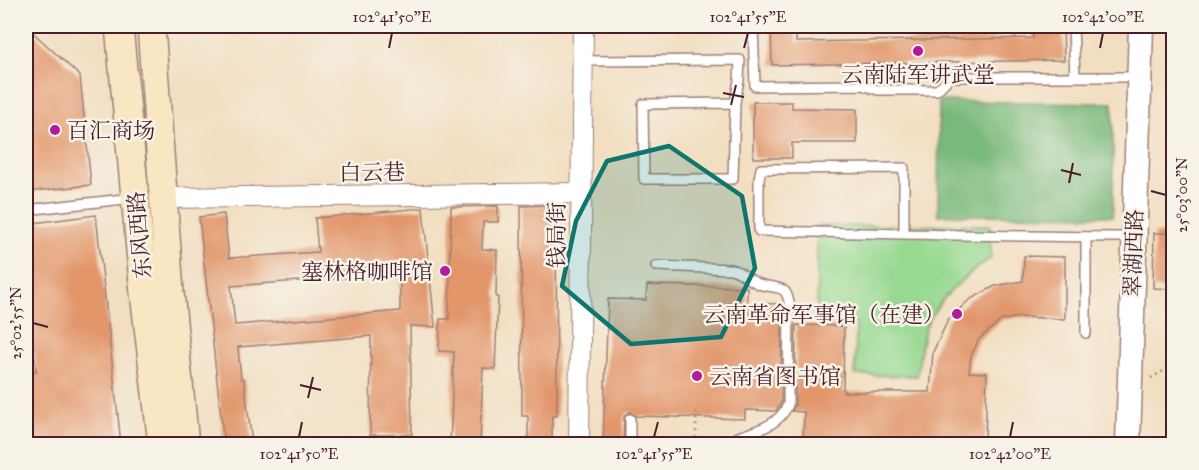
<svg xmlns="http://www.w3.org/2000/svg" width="1199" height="470" font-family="'IM FELL Great Primer','Noto Serif SC',serif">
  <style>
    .green { fill: #97d991; stroke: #707c5e; stroke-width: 1.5 }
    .forest { fill: #79b97b; stroke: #626c53; stroke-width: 1.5 }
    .building { fill: #e2966a; fill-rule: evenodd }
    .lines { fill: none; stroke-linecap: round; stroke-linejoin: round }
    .service-casing { stroke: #9e7f76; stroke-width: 12 }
    .minor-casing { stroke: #9e7f76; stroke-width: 22 }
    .tertiary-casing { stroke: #9e7f76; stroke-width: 27 }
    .secondary-casing { stroke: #9e7f76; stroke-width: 30 }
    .path { stroke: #9e7f76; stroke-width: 3; stroke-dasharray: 1.5 4.5; stroke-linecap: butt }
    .service { stroke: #fff; stroke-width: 9 }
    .minor { stroke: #fff; stroke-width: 20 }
    .tertiary { stroke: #fff; stroke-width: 24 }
    .secondary { stroke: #f9e7c3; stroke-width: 27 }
    .marked { fill: #0f766e; fill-opacity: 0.2; stroke: #0f766e; stroke-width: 4.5; stroke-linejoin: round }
    .ticks { fill: none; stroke: #4a1f2b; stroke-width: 2 }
    .poi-dot { fill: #b5179e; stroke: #f7f3e8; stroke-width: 2 }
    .labels { text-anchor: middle; stroke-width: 5; stroke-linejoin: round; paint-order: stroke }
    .poi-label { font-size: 22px; fill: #4a1f2b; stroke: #f7f3e8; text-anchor: start }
    .street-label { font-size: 22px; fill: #4a1f2b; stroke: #f7f3e8 }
    .neatline { fill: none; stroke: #4a1f2b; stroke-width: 2 }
    .ticks-label { font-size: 15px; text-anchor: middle; fill: #4a1f2b }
  </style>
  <rect width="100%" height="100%" fill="#f7f3e8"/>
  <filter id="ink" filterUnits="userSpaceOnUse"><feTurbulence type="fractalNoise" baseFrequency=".0167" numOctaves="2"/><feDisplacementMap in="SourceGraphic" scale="12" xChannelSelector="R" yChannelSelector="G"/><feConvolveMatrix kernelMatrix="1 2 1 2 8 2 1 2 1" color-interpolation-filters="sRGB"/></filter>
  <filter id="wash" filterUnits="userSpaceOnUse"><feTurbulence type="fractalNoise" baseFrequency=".008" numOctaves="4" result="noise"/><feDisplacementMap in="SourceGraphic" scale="24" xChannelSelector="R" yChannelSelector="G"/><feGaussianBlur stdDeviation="1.35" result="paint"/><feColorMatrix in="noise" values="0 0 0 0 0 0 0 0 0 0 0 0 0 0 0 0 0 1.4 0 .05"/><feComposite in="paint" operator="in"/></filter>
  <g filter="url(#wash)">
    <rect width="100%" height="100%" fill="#f2dfc2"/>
    <path class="green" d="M990 225 991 258C968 273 933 303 925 330 920 344 920 361 917 376L855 375 856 323 817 320V226Z"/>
    <path class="forest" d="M939 101 1113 103V216L938 215Z"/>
    <g id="blocks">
      <g class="building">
        <path d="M26 26 80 76 91 185 26 192Z"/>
        <path d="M771 26H796V42L1033 38V26H1063L1064 60 772 65Z"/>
        <path d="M753 102H792V108L857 109V143H792V158H753Z"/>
        <path d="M556 205 557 416H552V444H528V416H522L521 206Z"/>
        <path d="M498 206V222H483L482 249 497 250 496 297H498L495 369 483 368 480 444H450L454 352 439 351 440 319H449L451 207Z"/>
        <path d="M423 208 435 327 410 326 412 435H370L371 336 238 347 241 379H244L252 444H224L199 217 224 214 229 258 318 252 315 218ZM397 274 398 278 400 277V311L235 325 231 286Z"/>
        <path d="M96 215 121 444H26V372L36 371 26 262V224Z"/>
        <path d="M1154 233H1173V289L1153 288Z"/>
        <path d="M1024 256 1065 257V319L1020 317 1002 320 979 339 971 356 969 372 987 373 985 444H803L804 412 792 411 795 405 796 325 844 326 843 392H930L933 352 948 320 969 300 995 286 1023 281Z"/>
        <path d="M647 285 747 287V303L782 304 781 403 776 411 745 410V419L636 416 629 412 624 416 623 444H603L608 299 646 300Z"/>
      </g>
    </g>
  </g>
  <g filter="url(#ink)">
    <use href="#blocks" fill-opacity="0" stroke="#9e7f76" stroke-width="1.5"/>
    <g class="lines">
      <g class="service-casing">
        <g id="service">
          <path d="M753 26 755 86 862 85 878 90H937L950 77H1140"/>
          <path d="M1073 26 1075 77"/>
          <path d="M583 61 740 60 739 80 735 103 733 179H644L643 104 735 103"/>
          <path d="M26 210 133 198"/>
          <path d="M904 234V168L761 169 759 179V231C884 233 1008 237 1133 237"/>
          <path d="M1086 237V333"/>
          <path d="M656 266 731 269C743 272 748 280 759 284 767 287 776 286 783 290 787 292 788 298 789 302L788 405C778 426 758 430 738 437L737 444"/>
          <path d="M630 419V444"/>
        </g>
      </g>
      <g class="minor-casing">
        <g id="minor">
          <path d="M164 198 581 193"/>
          <path d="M579 444 583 26"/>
        </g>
      </g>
      <g class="tertiary-casing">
        <path id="tertiary" d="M1128 444 1141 26"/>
      </g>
      <g class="secondary-casing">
        <g id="secondary">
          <path d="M119 26 144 293 162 444"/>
          <path d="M151 26 170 292 185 444"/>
        </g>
      </g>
      <g class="path">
        <path d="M1151 378 1174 365"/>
        <path d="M696 444V409"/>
      </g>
      <use href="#service" class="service"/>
      <use href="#minor" class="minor"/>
      <use href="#tertiary" class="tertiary"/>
      <use href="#secondary" class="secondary"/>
    </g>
  </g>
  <path class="marked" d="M669 146 742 196 755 268 721 337 631 344 562 286 576 221 607 161Z"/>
  <path class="ticks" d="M389 48 392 33M744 48 748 33M1100 48 1103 33M723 93 744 97M731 105 736 85M1061 170 1081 175M1069 183 1073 163M1151 191 1166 195M33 323 48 327M300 385 321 390M308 398 313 377M299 437 302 422M654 437 658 422M1010 437 1013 422"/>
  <g class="poi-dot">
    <circle cx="918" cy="51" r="6"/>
    <circle cx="55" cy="130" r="6"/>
    <circle cx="445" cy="271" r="6"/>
    <circle cx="957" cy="314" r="6"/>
    <circle cx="697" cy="376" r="6"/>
  </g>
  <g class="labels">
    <g class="poi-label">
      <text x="918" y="82" text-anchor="middle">云南陆军讲武堂</text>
      <text x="67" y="138">百汇商场</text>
      <text x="433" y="279" text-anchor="end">塞林格咖啡馆</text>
      <text x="945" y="322" text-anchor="end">云南革命军事馆（在建）</text>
      <text x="709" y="384">云南省图书馆</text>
    </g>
    <g class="street-label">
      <text transform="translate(372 172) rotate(-1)" y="8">白云巷</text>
      <text transform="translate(139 235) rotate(-95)" y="8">东风西路</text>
      <text transform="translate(556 235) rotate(-90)" y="8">钱局街</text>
      <text transform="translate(1133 253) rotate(-88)" y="8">翠湖西路</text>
    </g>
  </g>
  <rect width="1199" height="470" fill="none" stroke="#f7f3e8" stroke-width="66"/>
  <rect x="33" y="33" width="1133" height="404" class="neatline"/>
  <g class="ticks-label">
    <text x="392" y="22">102°41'50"E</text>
    <text x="748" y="22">102°41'55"E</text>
    <text x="1103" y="22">102°42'00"E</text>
    <text transform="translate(1182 195) rotate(-90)" y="5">25°03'00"N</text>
    <text transform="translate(16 323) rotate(-90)" y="5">25°02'55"N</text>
    <text x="299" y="459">102°41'50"E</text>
    <text x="654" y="459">102°41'55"E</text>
    <text x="1010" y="459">102°42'00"E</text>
  </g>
</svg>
